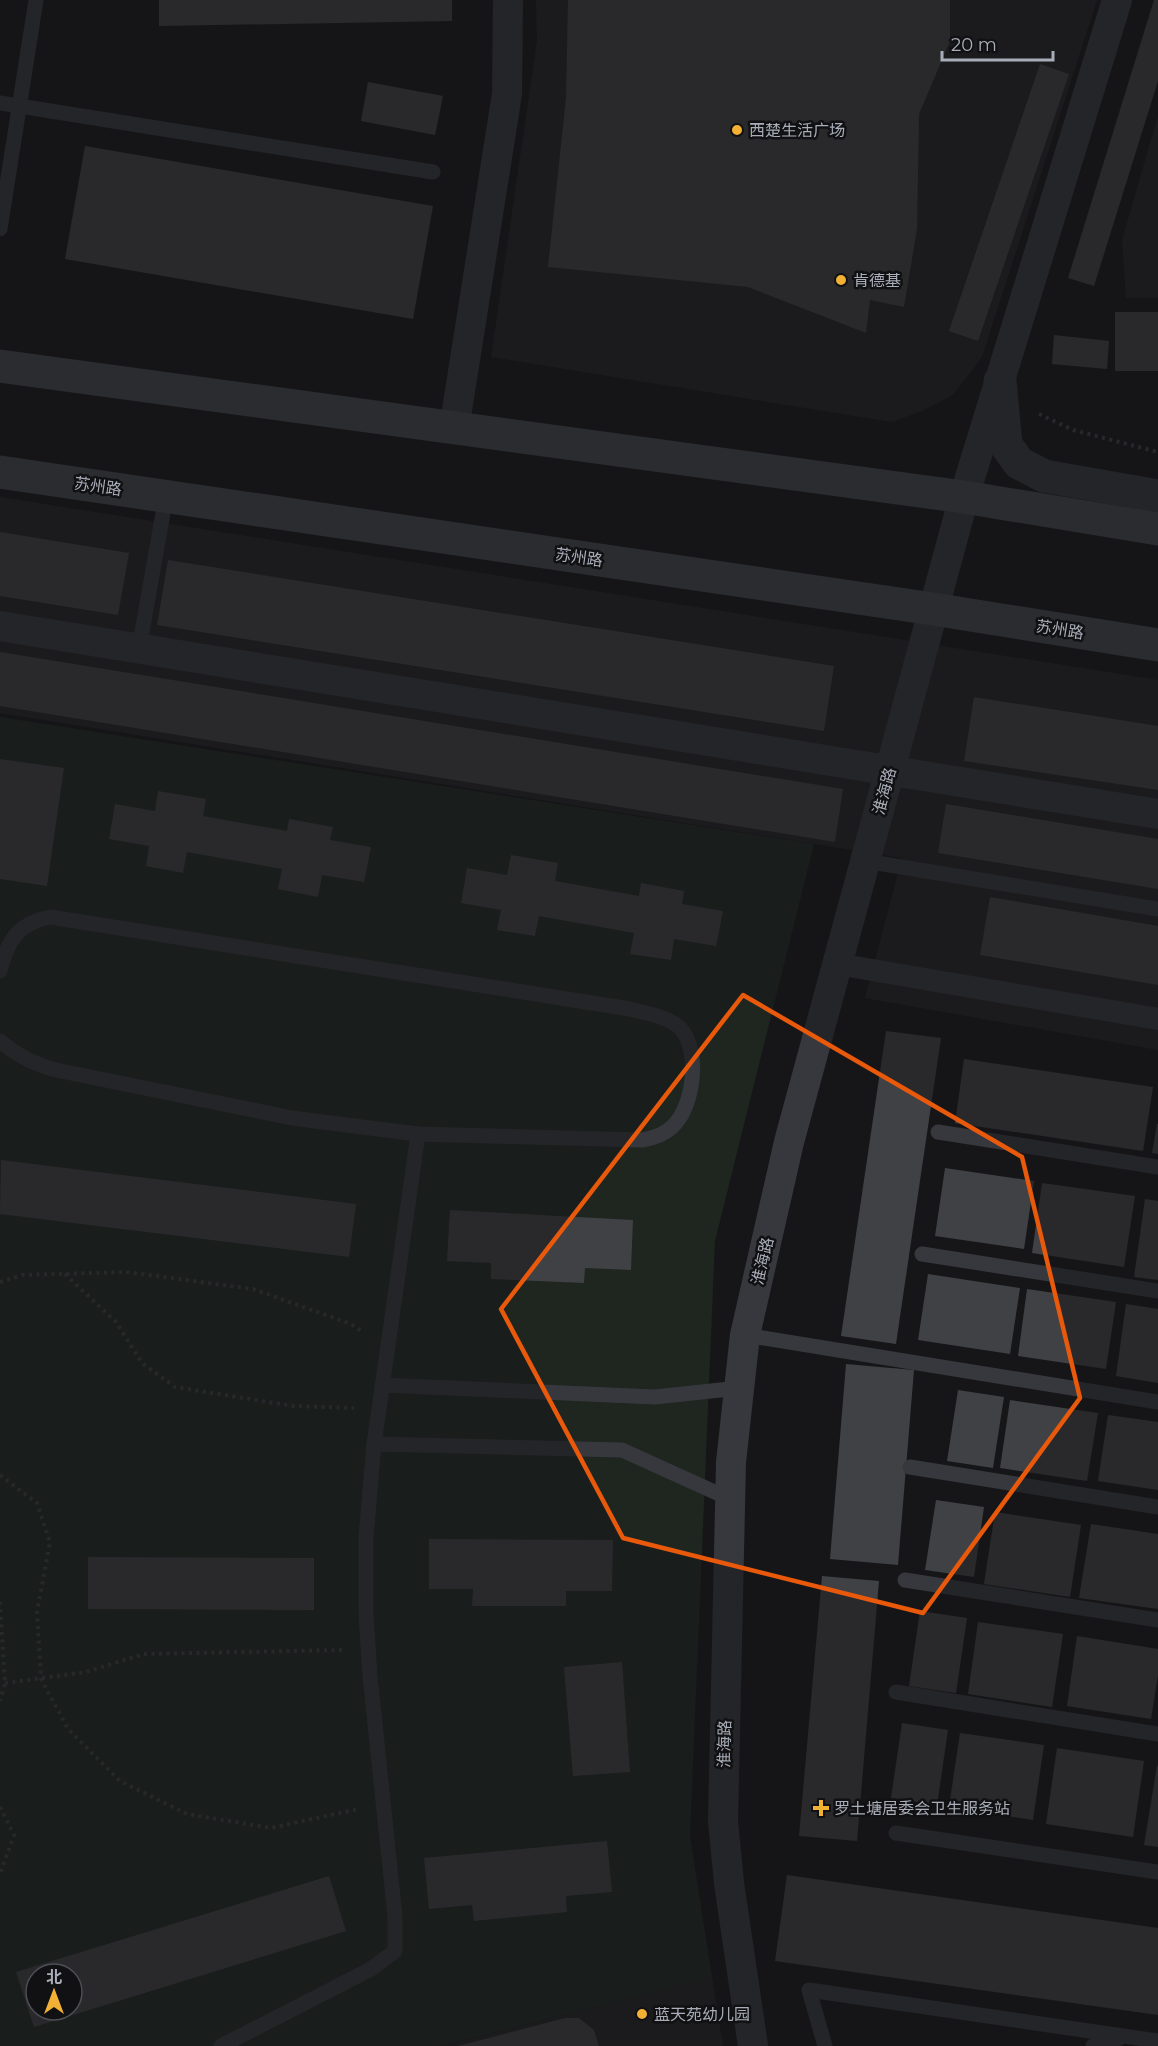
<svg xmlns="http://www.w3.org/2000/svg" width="1158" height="2046" font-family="Montserrat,'Noto Sans SC',sans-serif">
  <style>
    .built { fill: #222225 }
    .green { fill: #1e261f; fill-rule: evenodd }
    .building { fill: #404145; fill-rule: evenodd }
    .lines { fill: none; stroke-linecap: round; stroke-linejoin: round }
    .path { stroke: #3d3f44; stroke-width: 4; stroke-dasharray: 3 4.5; stroke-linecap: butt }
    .service { stroke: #37383d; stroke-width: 15 }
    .pedestrian { stroke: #37383d; stroke-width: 22 }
    .minor { stroke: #37383d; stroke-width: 30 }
    .tertiary { stroke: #37383d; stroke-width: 33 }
    .secondary { stroke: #45474d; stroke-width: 33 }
    .marked { fill: none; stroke: #e8590c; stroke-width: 4.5; stroke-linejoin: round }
    .poi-dot { fill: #f2b134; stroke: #111113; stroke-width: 2 }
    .labels { text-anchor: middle; stroke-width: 5; stroke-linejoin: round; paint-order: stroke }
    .poi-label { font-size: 16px; fill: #a8adb8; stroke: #111113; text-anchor: start }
    .street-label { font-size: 16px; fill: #a8adb8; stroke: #111113 }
  </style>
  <rect width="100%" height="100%" fill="#161618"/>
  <g class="built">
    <path d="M536 0H1097L982 357 953 395 922 411 892 422 491 357 537 41Z"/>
    <path d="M1158 116V298H1126L1122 240Z"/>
    <path d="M0 497 1158 680V1050L865 998 902 858 0 713Z"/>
    <path d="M712 1977 723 2046H441Z"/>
  </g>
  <path class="green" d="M0 717 814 844 715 1241 690 1836 712 1977 441 2046H0ZM36 1974H72V2010H36Z"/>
  <g class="building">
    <path d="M159 0H452V21L159 26Z"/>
    <path d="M568 0H950V41L919 114 917 229 904 307 870 300 866 333 748 287 548 267 566 98Z"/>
    <path d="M1154 0H1158V81L1094 286 1068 278Z"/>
    <path d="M1040 64 1069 74 978 341 949 331Z"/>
    <path d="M368 82 443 96 435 135 361 121Z"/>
    <path d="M85 146 433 206 413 319 65 259Z"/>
    <rect x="1115" y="312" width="43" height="59"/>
    <path d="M1054 335 1109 341 1107 369 1052 364Z"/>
    <path d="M0 532 129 553 118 615 0 596Z"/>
    <path d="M168 560 834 666 824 731 157 625Z"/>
    <path d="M0 652 843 789 835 842 0 706Z"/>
    <path d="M974 697 1158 726V790L964 761Z"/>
    <path d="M0 759 64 768 47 886 0 879Z"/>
    <path d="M158 791 206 799 203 816 287 831 289 819 333 827 330 840 371 847 364 882 322 875 318 897 278 889 282 869 187 852 183 873 146 866 149 846 109 839 115 804 155 811Z"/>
    <path d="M946 804 1158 839V889L938 853Z"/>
    <path d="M511 855 558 863 555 881 639 896 641 883 684 891 682 904 723 911 716 946 674 939 671 960 630 954 634 933 539 916 535 936 497 930 501 910 461 903 467 868 507 875Z"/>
    <path d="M990 897 1158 926V985L980 955Z"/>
    <path d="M886 1031 941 1038 896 1344 841 1336Z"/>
    <path d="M964 1059 1153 1087 1143 1151 955 1123Z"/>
    <path d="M1157 1124H1158V1154L1152 1153Z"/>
    <path d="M1 1160 356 1204 349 1257 0 1214Z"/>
    <path d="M945 1168 1034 1181 1024 1249 935 1236Z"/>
    <path d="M1042 1183 1135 1196 1124 1267 1032 1253Z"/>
    <path d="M1145 1199 1158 1201V1280L1134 1277Z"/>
    <path d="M450 1210 633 1220 631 1270 585 1268 584 1283 491 1279V1263L447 1261Z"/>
    <path d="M928 1274 1020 1288 1010 1354 918 1340Z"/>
    <path d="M1027 1289 1116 1302 1106 1369 1018 1356Z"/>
    <path d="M1126 1304 1158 1309V1383L1116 1376Z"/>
    <path d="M846 1364 914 1370 898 1565 830 1559Z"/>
    <path d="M958 1390 1004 1397 993 1468 947 1461Z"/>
    <path d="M1010 1400 1098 1413 1087 1481 1000 1468Z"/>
    <path d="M1108 1415 1158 1422V1490L1098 1481Z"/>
    <path d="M936 1500 984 1507 974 1577 925 1570Z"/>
    <path d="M995 1512 1081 1525 1070 1597 984 1584Z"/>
    <path d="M1091 1524 1158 1534V1609L1079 1598Z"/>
    <path d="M429 1539 613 1540 612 1591H566V1606H472L473 1589H429Z"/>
    <path d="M88 1557 314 1558V1610L88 1609Z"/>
    <path d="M822 1576 879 1581 857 1841 799 1836Z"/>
    <path d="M920 1611 967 1618 956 1693 909 1686Z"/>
    <path d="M978 1622 1063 1634 1052 1707 968 1694Z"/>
    <path d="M1077 1636 1158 1649V1675L1151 1719 1067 1706Z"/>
    <path d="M622 1662 630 1772 573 1776 564 1667Z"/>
    <path d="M902 1723 948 1730 937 1805 891 1798Z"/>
    <path d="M960 1733 1044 1745 1033 1820 949 1807Z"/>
    <path d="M1057 1748 1144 1761 1133 1837 1046 1824Z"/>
    <path d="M1157 1766H1158V1847L1144 1845Z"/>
    <path d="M607 1841 612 1892 566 1896 567 1912 474 1921 472 1905 429 1909 424 1858Z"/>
    <path d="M787 1875 1158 1928V2015L775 1961Z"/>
    <path d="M329 1876 346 1931 34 2027 16 1972ZM36 1974H72V2010H36Z"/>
    <path d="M565 2018H579L594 2030 599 2046H458Z"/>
  </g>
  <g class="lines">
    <g class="path">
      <path d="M1039 414 1073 430 1158 452"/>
      <path d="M65 1274 116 1322 142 1363 175 1387 293 1406 354 1408"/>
      <path d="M0 1282 23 1275 126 1272 253 1289 351 1324 363 1332"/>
      <path d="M0 1475 37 1503 50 1542 37 1612 41 1679 68 1729 120 1781 187 1814 271 1828 358 1809"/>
      <path d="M0 1602 5 1683 0 1701"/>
      <path d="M5 1683 86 1672 144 1654 343 1650"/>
      <path d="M0 1807 14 1835 0 1874"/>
    </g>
    <g class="service">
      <path d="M0 103 433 172"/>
      <path d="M0 229 36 0"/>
      <path d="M139 649 166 496"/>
      <path d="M865 861 1158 909"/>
      <path d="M0 971C8 940 17 924 50 917L630 1009C644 1013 671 1017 681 1029 700 1051 694 1103 675 1124 666 1134 656 1137 643 1140L418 1134 362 1127 292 1118 56 1070C34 1064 18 1056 0 1041"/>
      <path d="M938 1132 1158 1167"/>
      <path d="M922 1254 1158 1291"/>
      <path d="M745 1335 1158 1402"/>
      <path d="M382 1385 655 1397 739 1388"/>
      <path d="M374 1444 622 1450 730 1499"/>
      <path d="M910 1467 1158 1507"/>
      <path d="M905 1580 1158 1620"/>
      <path d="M896 1692 1158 1734"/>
      <path d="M896 1833 1158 1872"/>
      <path d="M221 2046 371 1969 395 1951V1916L370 1676 366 1614V1537L374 1444 418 1134"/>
      <path d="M825 2046 809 1990 1158 2041"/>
      <path d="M1093 2046 1118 2039"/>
    </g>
    <path class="pedestrian" d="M837 964 1158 1019"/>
    <g class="minor">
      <path d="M454 429 507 94 508 0"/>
      <path d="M0 626 1158 814"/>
      <path d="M753 2046 729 1883 723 1821 731 1462 745 1335 789 1142 964 497 1117 0"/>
    </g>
    <path class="tertiary" d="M1000 381 1006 445 1019 463 1044 476 1158 496"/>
    <g class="secondary">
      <path d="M0 366 964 497 1158 529"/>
      <path d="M0 472 933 609 1158 645"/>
    </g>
  </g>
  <path d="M0 0H1158V2046H0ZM743 995 1022 1157 1080 1398 923 1613 623 1538 501 1309Z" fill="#161618" fill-opacity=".55" fill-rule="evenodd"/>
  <path class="marked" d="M743 995 1022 1157 1080 1398 923 1613 623 1538 501 1309Z"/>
  <g class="poi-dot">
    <circle cx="737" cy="130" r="6"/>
    <circle cx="841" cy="280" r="6"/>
    <path d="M818 1799h6v6h6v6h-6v6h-6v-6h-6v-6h6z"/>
    <circle cx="642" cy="2014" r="6"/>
  </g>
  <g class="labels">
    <g class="poi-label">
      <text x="749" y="136">西楚生活广场</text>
      <text x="853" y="286">肯德基</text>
      <text x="834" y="1814">罗土塘居委会卫生服务站</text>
      <text x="654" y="2020">蓝天苑幼儿园</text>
    </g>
    <g class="street-label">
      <text transform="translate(98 486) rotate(8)" y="6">苏州路</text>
      <text transform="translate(579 557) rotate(8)" y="6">苏州路</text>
      <text transform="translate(1060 629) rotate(9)" y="6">苏州路</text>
      <text transform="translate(884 791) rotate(-75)" y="6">淮海路</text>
      <text transform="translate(762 1261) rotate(-77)" y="6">淮海路</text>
      <text transform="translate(724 1744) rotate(-89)" y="6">淮海路</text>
    </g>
  </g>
  <g transform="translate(54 1992)"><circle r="28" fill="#111113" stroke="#4d4f55" stroke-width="1.5"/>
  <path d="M0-4.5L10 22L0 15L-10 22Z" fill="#f2b134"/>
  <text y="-9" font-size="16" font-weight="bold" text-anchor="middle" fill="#a8adb8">北</text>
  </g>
  <path d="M942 51v9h111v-9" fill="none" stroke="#a8adb8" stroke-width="3"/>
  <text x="951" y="51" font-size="18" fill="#a8adb8" stroke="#111113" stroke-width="4.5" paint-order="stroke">20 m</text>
</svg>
